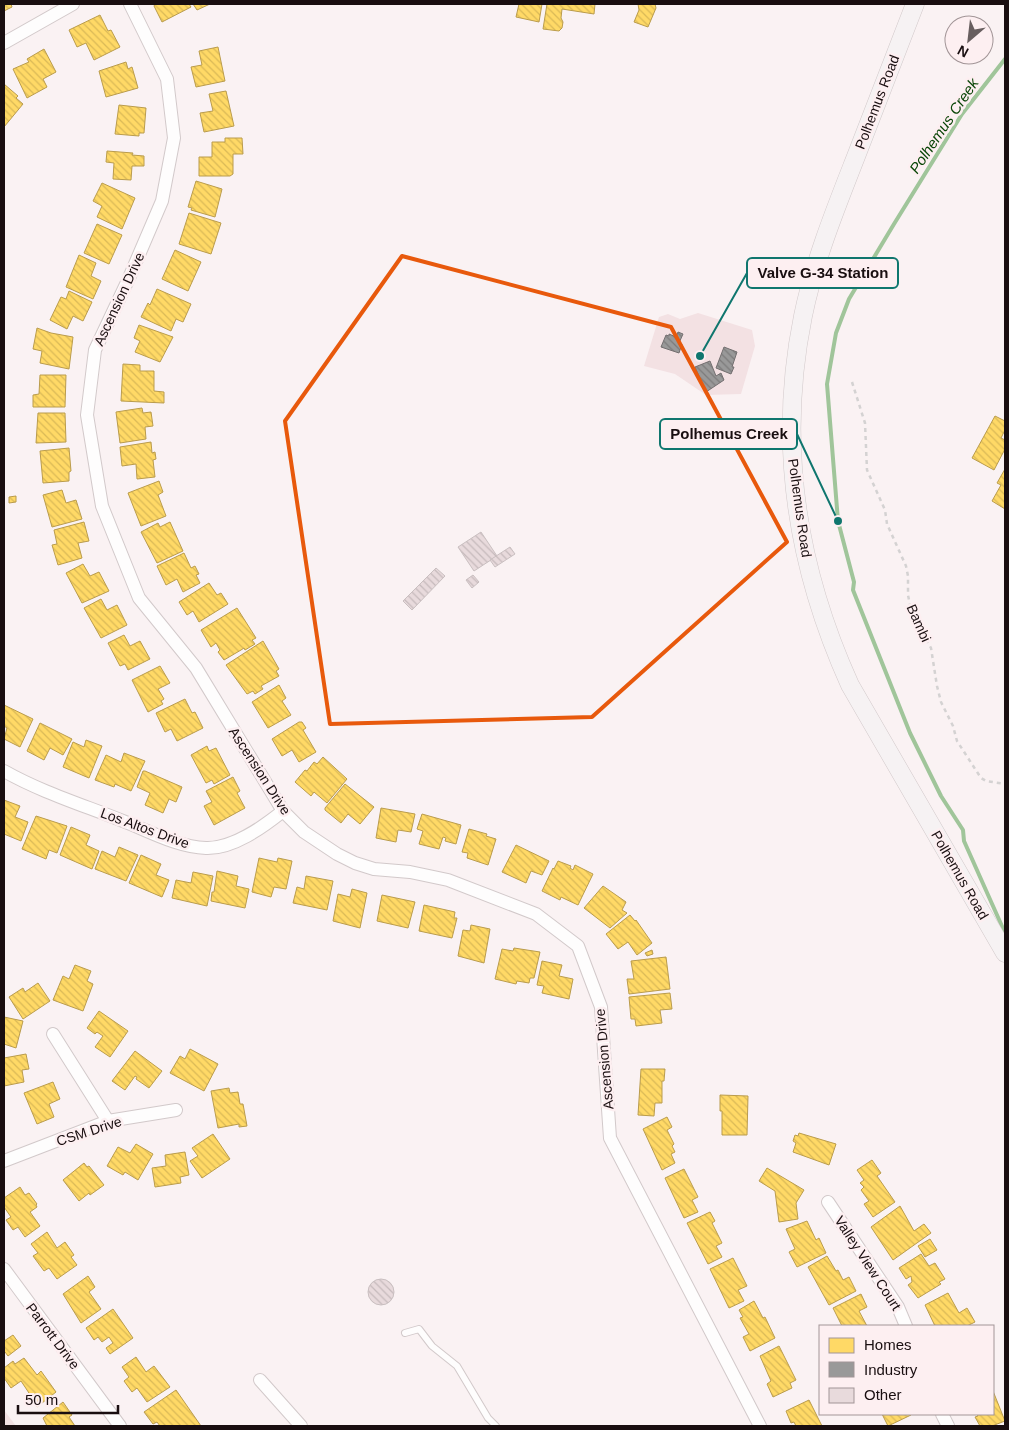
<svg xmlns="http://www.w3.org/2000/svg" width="1009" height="1430" font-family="Helvetica,sans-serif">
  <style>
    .built { fill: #f3e1e3 }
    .homes { fill: url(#homes-back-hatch); stroke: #ba9c4c }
    .industry { fill: url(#industry-back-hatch); stroke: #736f70 }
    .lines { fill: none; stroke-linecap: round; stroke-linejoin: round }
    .stream { stroke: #a0c59a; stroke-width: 4 }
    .building { fill: url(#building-back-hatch); stroke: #c9bfc0 }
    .service-casing { stroke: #d2c9ca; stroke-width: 8 }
    .minor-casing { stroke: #d2c9ca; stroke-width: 14 }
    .secondary-casing { stroke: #d2c9ca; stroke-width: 19 }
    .path { stroke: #d4d2d2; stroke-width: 2.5; stroke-dasharray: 4 4; stroke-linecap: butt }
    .service { stroke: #fefdfd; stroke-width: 6 }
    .minor { stroke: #fefdfd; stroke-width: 12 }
    .secondary { stroke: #f6f2f3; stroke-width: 18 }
    .marked { fill: none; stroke: #e8590c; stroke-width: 4; stroke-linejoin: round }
    .labels { text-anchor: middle; stroke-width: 5; stroke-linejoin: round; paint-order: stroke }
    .street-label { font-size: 14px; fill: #190e10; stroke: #fdeff1 }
    .water-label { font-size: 15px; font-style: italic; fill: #094506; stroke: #fdeff1 }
    .leader { fill: none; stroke: #0f766e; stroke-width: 2 }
    .callout-dot { fill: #0f766e; stroke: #fdeff1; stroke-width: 2 }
    .callout { fill: #fdeff1; stroke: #0f766e; stroke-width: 2 }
    .callout-label { font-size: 15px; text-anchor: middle; font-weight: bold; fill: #190e10 }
  </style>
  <defs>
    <pattern id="homes-back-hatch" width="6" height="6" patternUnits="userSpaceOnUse" patternTransform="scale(1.25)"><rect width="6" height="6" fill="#ffd966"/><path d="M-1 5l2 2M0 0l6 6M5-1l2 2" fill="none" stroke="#dab957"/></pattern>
    <pattern id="industry-back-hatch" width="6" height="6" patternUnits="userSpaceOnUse" patternTransform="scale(1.25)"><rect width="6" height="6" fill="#999"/><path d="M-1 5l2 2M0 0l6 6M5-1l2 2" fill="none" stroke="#7c7b7b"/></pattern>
    <pattern id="building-back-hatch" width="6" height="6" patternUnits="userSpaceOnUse" patternTransform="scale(1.25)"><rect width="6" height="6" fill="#e8dadc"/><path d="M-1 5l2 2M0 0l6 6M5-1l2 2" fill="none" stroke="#c6babc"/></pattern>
  </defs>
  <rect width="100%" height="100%" fill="#faf2f3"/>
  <g class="built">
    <path d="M698 313 752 330 755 346 741 394 706 395 675 374 644 366 659 317 668 314 680 319Z"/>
    <path d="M4 1410 16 1426H4Z"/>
  </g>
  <g class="homes">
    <path d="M4 4H11L12 7 4 11Z"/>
    <path d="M155 4H189L191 7 162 22 154 6Z"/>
    <path d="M193 4H210L197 10Z"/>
    <path d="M519 4H542L539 22 516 17Z"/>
    <path d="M547 4H595L594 14 562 9 561 18 563 22 562 28 559 31 543 29Z"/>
    <path d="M638 4H655L656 8 648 27 634 22 639 10Z"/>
    <path d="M100 15 108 31 111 30 120 47 94 60 86 43 77 47 69 30Z"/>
    <path d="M218 47 225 81 196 87 191 67 202 65 199 51Z"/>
    <path d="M44 49 56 72 43 79 47 87 27 98 13 69 29 62 27 59Z"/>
    <path d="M126 62 128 69 132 67 138 88 106 97 99 71Z"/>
    <path d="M4 84 18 96 16 98 23 104 4 127Z"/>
    <path d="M226 91 234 126 204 132 200 113 213 111 209 94Z"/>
    <path d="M119 105 146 108 144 133H139V136L115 134Z"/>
    <path d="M225 138H242L243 154H233V174L230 176H199V157H212V142H225Z"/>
    <path d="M107 151 133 153 132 155 144 156V166H132L131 180 113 179 114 163 106 162Z"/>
    <path d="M196 181 222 189 215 217 191 210 192 208 188 207Z"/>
    <path d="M102 183 135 198 122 229 97 217 102 206 93 201Z"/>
    <path d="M189 213 221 223 211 254 179 244Z"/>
    <path d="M97 224 122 235 109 264 84 253Z"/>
    <path d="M175 250 201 262 188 291 162 279Z"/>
    <path d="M79 255 96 263 91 276 101 281 93 299 66 287Z"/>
    <path d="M157 289 191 304 183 322 176 319 171 331 141 317 148 303 150 305Z"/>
    <path d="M69 291 92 302 83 321 73 316 67 329 50 320 61 297 66 299Z"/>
    <path d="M139 325 173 337 160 362 135 352 140 341 134 338Z"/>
    <path d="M37 328 51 333 73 337 69 369 40 363 42 351 33 349Z"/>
    <path d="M123 364 140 365V371H154V391L164 392V403L121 401Z"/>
    <path d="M40 375H66L65 407H33V395L39 394Z"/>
    <path d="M142 408 143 413 151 412 153 426 145 427 146 439 120 443 116 412Z"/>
    <path d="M38 413H65L66 442 36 443Z"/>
    <path d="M995 416 1005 421V430L1001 438 1005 440V449L994 470 972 458Z"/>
    <path d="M151 442 152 453 155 452 156 459 153 460 155 477 137 479 136 464 122 466 120 447Z"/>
    <path d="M69 448 71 471 69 472V481L43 483 40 451Z"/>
    <path d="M1005 469V509L992 501 1001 485 997 483Z"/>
    <path d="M159 481 163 492 158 495 166 516 141 526 128 493Z"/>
    <path d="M62 490 66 503 76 500 82 519 52 527 43 495Z"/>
    <path d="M16 496V502L9 503V497Z"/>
    <path d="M84 522 89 541 78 543 82 558 58 565 52 545 57 544 54 530Z"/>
    <path d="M170 522 183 551 157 563 141 532 158 523 160 527Z"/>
    <path d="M184 553 191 568 195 566 199 574 196 575 200 583 183 592 177 579 166 585 157 566Z"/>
    <path d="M83 564 90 576 99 572 109 591 82 603 66 573Z"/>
    <path d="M209 583 217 595 221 593 228 604 199 622 193 611 187 615 179 602Z"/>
    <path d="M101 599 107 610 117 605 127 625 101 638 84 608Z"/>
    <path d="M237 608 256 638 252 640 255 644 245 650 244 648 241 650 224 660 218 652 220 650 216 643 211 647 201 630Z"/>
    <path d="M124 635 130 646 140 641 150 659 128 670 125 664 120 666 108 643Z"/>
    <path d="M263 641 279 669 276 671 279 676 261 686 263 689 255 694 253 691 247 694 226 665Z"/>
    <path d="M160 666 170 683 158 689 164 699 161 701 163 704 148 712 132 680Z"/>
    <path d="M279 685 286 698 282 701 291 715 268 728 252 702Z"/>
    <path d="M185 699 192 713 195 712 203 728 177 741 171 729 165 732 156 713Z"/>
    <path d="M4 705 33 719 20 747 4 739 7 728 4 726Z"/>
    <path d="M299 722H302L306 728 303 730 316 752 299 762 292 750 282 756 272 739Z"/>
    <path d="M40 723 72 739 63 755 50 748 44 760 27 751Z"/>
    <path d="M86 740 102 746 89 778 63 767 73 742 84 747Z"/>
    <path d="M207 746 209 751 216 748 230 775 214 784 212 780 206 783 191 755Z"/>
    <path d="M124 753 145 761 131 791 115 784 114 787 95 780 106 755 121 762Z"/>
    <path d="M323 757 347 779 327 803 314 792 311 796 295 782 305 770 307 771 314 762 317 764Z"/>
    <path d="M143 771H145L182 787 176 802 169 799 163 813 145 805 150 793 137 787Z"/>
    <path d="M233 777 240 791 237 793 245 808 214 825 204 806 212 802 206 791Z"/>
    <path d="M345 784 374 807 360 824 348 814 341 823 325 810V808Z"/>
    <path d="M4 800 20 806 15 817 28 822 21 841 4 834Z"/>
    <path d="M381 808 415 814 411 832 398 830 396 842 376 838Z"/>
    <path d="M422 814 461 825 456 844 445 841 446 838 443 837 439 849 419 844 423 831 417 829Z"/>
    <path d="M36 816 67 826 57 853 49 850 46 859 22 849Z"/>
    <path d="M71 827 90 835 86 845 99 851 92 869 60 855Z"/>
    <path d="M469 829 487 834 486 836 496 839 488 865 467 858 468 853 462 852Z"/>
    <path d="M516 845 549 861 542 875 531 871 526 883 502 872Z"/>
    <path d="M119 847 138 855 126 881 95 869 102 851 115 857Z"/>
    <path d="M141 855 161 864 156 875 169 880 162 897 129 883Z"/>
    <path d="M259 858 277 862 278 858 292 861 286 889 274 887 271 897 252 892Z"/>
    <path d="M558 861 571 866 570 868 573 870 575 865 593 874 578 905 561 897 560 900 542 891 553 868 554 869Z"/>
    <path d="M217 871 238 876 236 886 249 889 245 908 211 901 212 892H214Z"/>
    <path d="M193 872 213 876 207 906 172 898 176 880 191 883Z"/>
    <path d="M306 876 333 881 327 910 293 903 297 887 304 889Z"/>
    <path d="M603 886 626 902 622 910 627 913 610 928 584 908Z"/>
    <path d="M352 889 367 893 360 928 333 921 338 894 350 897Z"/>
    <path d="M382 895 415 902 408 928 377 921Z"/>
    <path d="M424 905 455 912 454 918H457L452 938 419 931Z"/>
    <path d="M630 915 635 921 636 920 652 943 637 955 628 942 618 949 606 934Z"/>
    <path d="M471 925 490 929 484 963 458 956 463 930 470 931Z"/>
    <path d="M514 948 540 952 534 978H530L529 983 517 981 516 984 495 979 502 949 513 951Z"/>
    <path d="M652 950 653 954 647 956 645 953Z"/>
    <path d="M666 957 670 989 629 994 627 979H634L631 961Z"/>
    <path d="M542 961 562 965 559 976 573 979 569 999 542 993 544 986 537 985Z"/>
    <path d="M75 965 91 971 87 981 93 984 83 1011 53 1000 63 976 69 979Z"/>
    <path d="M38 983 50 1001 23 1019 9 997 23 988 25 992Z"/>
    <path d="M670 993 672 1009 660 1010 662 1023 636 1026 635 1019H631L629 997Z"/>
    <path d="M99 1011 128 1031 110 1057 95 1047 103 1036 97 1032 95 1034 87 1028Z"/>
    <path d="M4 1017 23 1021 16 1048 4 1044Z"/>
    <path d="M190 1049 218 1064 204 1091 170 1073 180 1056 185 1059Z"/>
    <path d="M135 1051 162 1071 149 1088 136 1079 137 1077 135 1076 125 1090 112 1081Z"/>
    <path d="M26 1054 29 1069 22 1070 24 1082 4 1086V1058Z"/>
    <path d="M641 1069H665L664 1081H662V1103H655L654 1116 638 1115Z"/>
    <path d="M53 1082 60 1099 49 1104 54 1117 37 1124 24 1093Z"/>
    <path d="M229 1088 230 1093 238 1092 240 1104H243L247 1126 239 1127V1124L218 1128 211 1091Z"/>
    <path d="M720 1095 748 1096 747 1135H722V1111H720Z"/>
    <path d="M667 1117 672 1127 667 1130 674 1144 672 1146 675 1152 671 1154 675 1163 662 1170 643 1129Z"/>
    <path d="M799 1133 836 1144 829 1165 793 1152 796 1143 793 1141 795 1135 798 1136Z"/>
    <path d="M213 1134 230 1159 202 1178 190 1161 198 1156 192 1148Z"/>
    <path d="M136 1144 153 1154 138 1180 125 1172 123 1175 107 1166 118 1147 130 1153Z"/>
    <path d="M185 1152 189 1175 180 1177 181 1183 155 1187 152 1168 166 1166 165 1155Z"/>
    <path d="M872 1160 881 1173 877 1176 895 1202 873 1217 864 1204 869 1201 861 1190 864 1187 860 1183 864 1180 857 1170Z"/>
    <path d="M84 1163 87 1167 89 1166 104 1185 90 1195 89 1193 79 1201 63 1180Z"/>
    <path d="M767 1168 804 1190 796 1203 798 1219 779 1222 775 1191 759 1181Z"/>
    <path d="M684 1169 698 1197 692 1200 698 1212 684 1218 665 1178Z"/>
    <path d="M20 1187 25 1195 29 1193 37 1204 36 1205 37 1207 30 1212 40 1226 25 1237 18 1227 13 1230 6 1220 11 1217 4 1207V1198Z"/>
    <path d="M900 1206 914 1231 924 1224 931 1233 893 1260 871 1227Z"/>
    <path d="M710 1212 715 1221 712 1223 722 1243 716 1246 722 1257 708 1264 687 1223Z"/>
    <path d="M807 1221 816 1240 819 1238 826 1253 797 1267 789 1252 795 1249 786 1229Z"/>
    <path d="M47 1232 57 1248 65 1242 74 1255 71 1257 77 1265 57 1279 49 1268 44 1271 33 1256 38 1253 31 1244Z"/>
    <path d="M930 1239 937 1250 925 1257 918 1246Z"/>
    <path d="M921 1254 929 1266 935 1263 945 1279 939 1282 941 1284 918 1298 908 1285 912 1282 911 1276 906 1279 899 1268Z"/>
    <path d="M827 1256 836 1271 838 1270 843 1280 849 1277 856 1291 829 1305 808 1267Z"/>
    <path d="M733 1258 747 1286 738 1290 744 1301 729 1308 710 1269Z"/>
    <path d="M88 1276 95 1287 89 1292 101 1309 81 1323 63 1294Z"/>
    <path d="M948 1293 959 1313 967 1308 975 1322 967 1326H935L925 1305Z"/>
    <path d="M861 1294 867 1307 859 1311 867 1326H842L833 1308Z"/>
    <path d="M754 1301 763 1318 765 1317 775 1338 750 1351 743 1337 749 1334 740 1318 743 1317 739 1310Z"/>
    <path d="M113 1309 133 1338 110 1354 106 1348 113 1343 109 1337 102 1342 98 1337 94 1340 86 1328Z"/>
    <path d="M13 1335 21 1346 8 1356 5 1352 4 1353V1341Z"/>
    <path d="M779 1346 796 1380 790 1383 792 1388 773 1397 767 1384 771 1381 760 1356Z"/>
    <path d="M136 1357 146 1372 154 1366 170 1387 147 1402 137 1388 132 1392 124 1381 129 1377 122 1367Z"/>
    <path d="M24 1358 37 1375 41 1371 56 1392 37 1407 27 1394 29 1393 21 1381 11 1388 4 1378V1368L13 1361 15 1364Z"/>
    <path d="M176 1390 201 1426H160L157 1422 153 1424 144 1412Z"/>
    <path d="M993 1391 1005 1421 992 1426H980L975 1417 978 1416 977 1414H993Z"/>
    <path d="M809 1400 822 1426H796L794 1422 791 1423 786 1411Z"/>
    <path d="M63 1402 72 1415 69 1417 75 1426H47L43 1418Z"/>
    <path d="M882 1414H911V1415L888 1426Z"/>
  </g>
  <g class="industry">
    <path d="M678 332 683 334 679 343 682 344 679 353 661 347 666 335 669 336V334L676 337Z"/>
    <path d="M724 347 737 352 732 367H734L731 374 716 368Z"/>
    <path d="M710 361 716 376 721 373 724 380 706 392 695 367Z"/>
  </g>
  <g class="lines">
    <path class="stream" d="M1005 59 962 114 894 224 849 299 836 333 827 384 838 521 854 582 853 590 910 733 941 796 963 830 964 841 1005 933"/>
  </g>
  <g class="building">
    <path d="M481 532 497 556 474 571 458 547Z"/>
    <path d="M510 547 515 554 495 567 490 560Z"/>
    <path d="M436 568 445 576 412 610 403 601Z"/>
    <path d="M473 575 479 582 472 588 466 580Z"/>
    <circle cx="381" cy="1292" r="13"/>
  </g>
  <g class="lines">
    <g class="service-casing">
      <path id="service" d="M405 1333 419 1329 432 1346 457 1366 488 1418 496 1426"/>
    </g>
    <g class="minor-casing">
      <g id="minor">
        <path d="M130 4 167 79 174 138 162 201 129 278 95 350 87 415 102 506 139 598 196 668 283 811 304 832 337 854 355 863 374 869 410 872 448 880 536 914 578 946 601 1007 610 1138 760 1426"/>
        <path d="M4 43 73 4"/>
        <path d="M4 771C41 792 83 805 123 821 149 831 177 847 206 848 233 849 263 827 283 811"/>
        <path d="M53 1034 108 1121"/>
        <path d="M4 1161 108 1121 176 1110"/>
        <path d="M828 1202 898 1307 906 1326"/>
        <path d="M4 1269 120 1426"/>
        <path d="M260 1380 301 1426"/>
        <path d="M942 1414 948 1426"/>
      </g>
    </g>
    <g class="secondary-casing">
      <path id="secondary" d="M915 4C895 55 875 107 855 159 835 210 814 262 803 316 777 444 797 568 850 685L1005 953"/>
    </g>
    <path class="path" d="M852 382 865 423 867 470 885 510 887 524 906 566 908 576V595L912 615 931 648 937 686 941 702 953 726 957 741 981 778 986 781 1005 784"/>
    <use href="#service" class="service"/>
    <use href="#minor" class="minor"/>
    <use href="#secondary" class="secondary"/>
  </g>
  <path class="marked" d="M402 256 671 327 787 542 592 717 330 724 285 421Z"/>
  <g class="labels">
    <g class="street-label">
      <text transform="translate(877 102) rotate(-69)" y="5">Polhemus Road</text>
      <text transform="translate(119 299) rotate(-65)" y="5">Ascension Drive</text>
      <text transform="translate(800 508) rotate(82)" y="5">Polhemus Road</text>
      <text transform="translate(919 623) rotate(66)" y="5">Bambi</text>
      <text transform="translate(260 771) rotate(57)" y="5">Ascension Drive</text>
      <text transform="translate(145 828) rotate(20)" y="5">Los Altos Drive</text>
      <text transform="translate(960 875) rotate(60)" y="5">Polhemus Road</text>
      <text transform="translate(604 1059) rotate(-95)" y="5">Ascension Drive</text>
      <text transform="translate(89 1131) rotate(-18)" y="5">CSM Drive</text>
      <text transform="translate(868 1263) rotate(57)" y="5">Valley View Court</text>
      <text transform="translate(53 1336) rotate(53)" y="5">Parrott Drive</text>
    </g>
    <g class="water-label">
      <text transform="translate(944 126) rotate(-56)" y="5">Polhemus Creek</text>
    </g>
  </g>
  <path class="leader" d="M700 356L747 273M838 521L797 434"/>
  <g class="callout-dot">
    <circle cx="700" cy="356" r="5"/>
    <circle cx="838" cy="521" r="5"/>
  </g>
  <g class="callout">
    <rect x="747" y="258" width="151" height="30" rx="5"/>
    <rect x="660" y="419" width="137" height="30" rx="5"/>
  </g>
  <g class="callout-label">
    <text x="823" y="278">Valve G-34 Station</text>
    <text x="729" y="439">Polhemus Creek</text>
  </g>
  <rect width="1009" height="1430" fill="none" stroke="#190e10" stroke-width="10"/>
  <rect x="819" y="1325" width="175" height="90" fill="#fdeff1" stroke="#a29597"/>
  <rect x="829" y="1338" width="25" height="15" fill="#ffd966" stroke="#a29597"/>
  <text x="864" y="1350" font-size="15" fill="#190e10">Homes</text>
  <rect x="829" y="1362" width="25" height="15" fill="#999999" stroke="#a29597"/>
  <text x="864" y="1375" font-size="15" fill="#190e10">Industry</text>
  <rect x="829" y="1388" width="25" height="15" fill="#e8dadc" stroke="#a29597"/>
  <text x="864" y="1400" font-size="15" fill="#190e10">Other</text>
  <g transform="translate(969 40) rotate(208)"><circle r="24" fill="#fdeff1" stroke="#a29597"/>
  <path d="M0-4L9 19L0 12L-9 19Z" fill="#685e5f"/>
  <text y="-8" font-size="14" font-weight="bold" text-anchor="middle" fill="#190e10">N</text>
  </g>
  <path d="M18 1405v8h100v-8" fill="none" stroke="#190e10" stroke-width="2.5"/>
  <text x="25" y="1405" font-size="15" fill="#190e10" stroke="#fdeff1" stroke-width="4" paint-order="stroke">50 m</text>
</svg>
